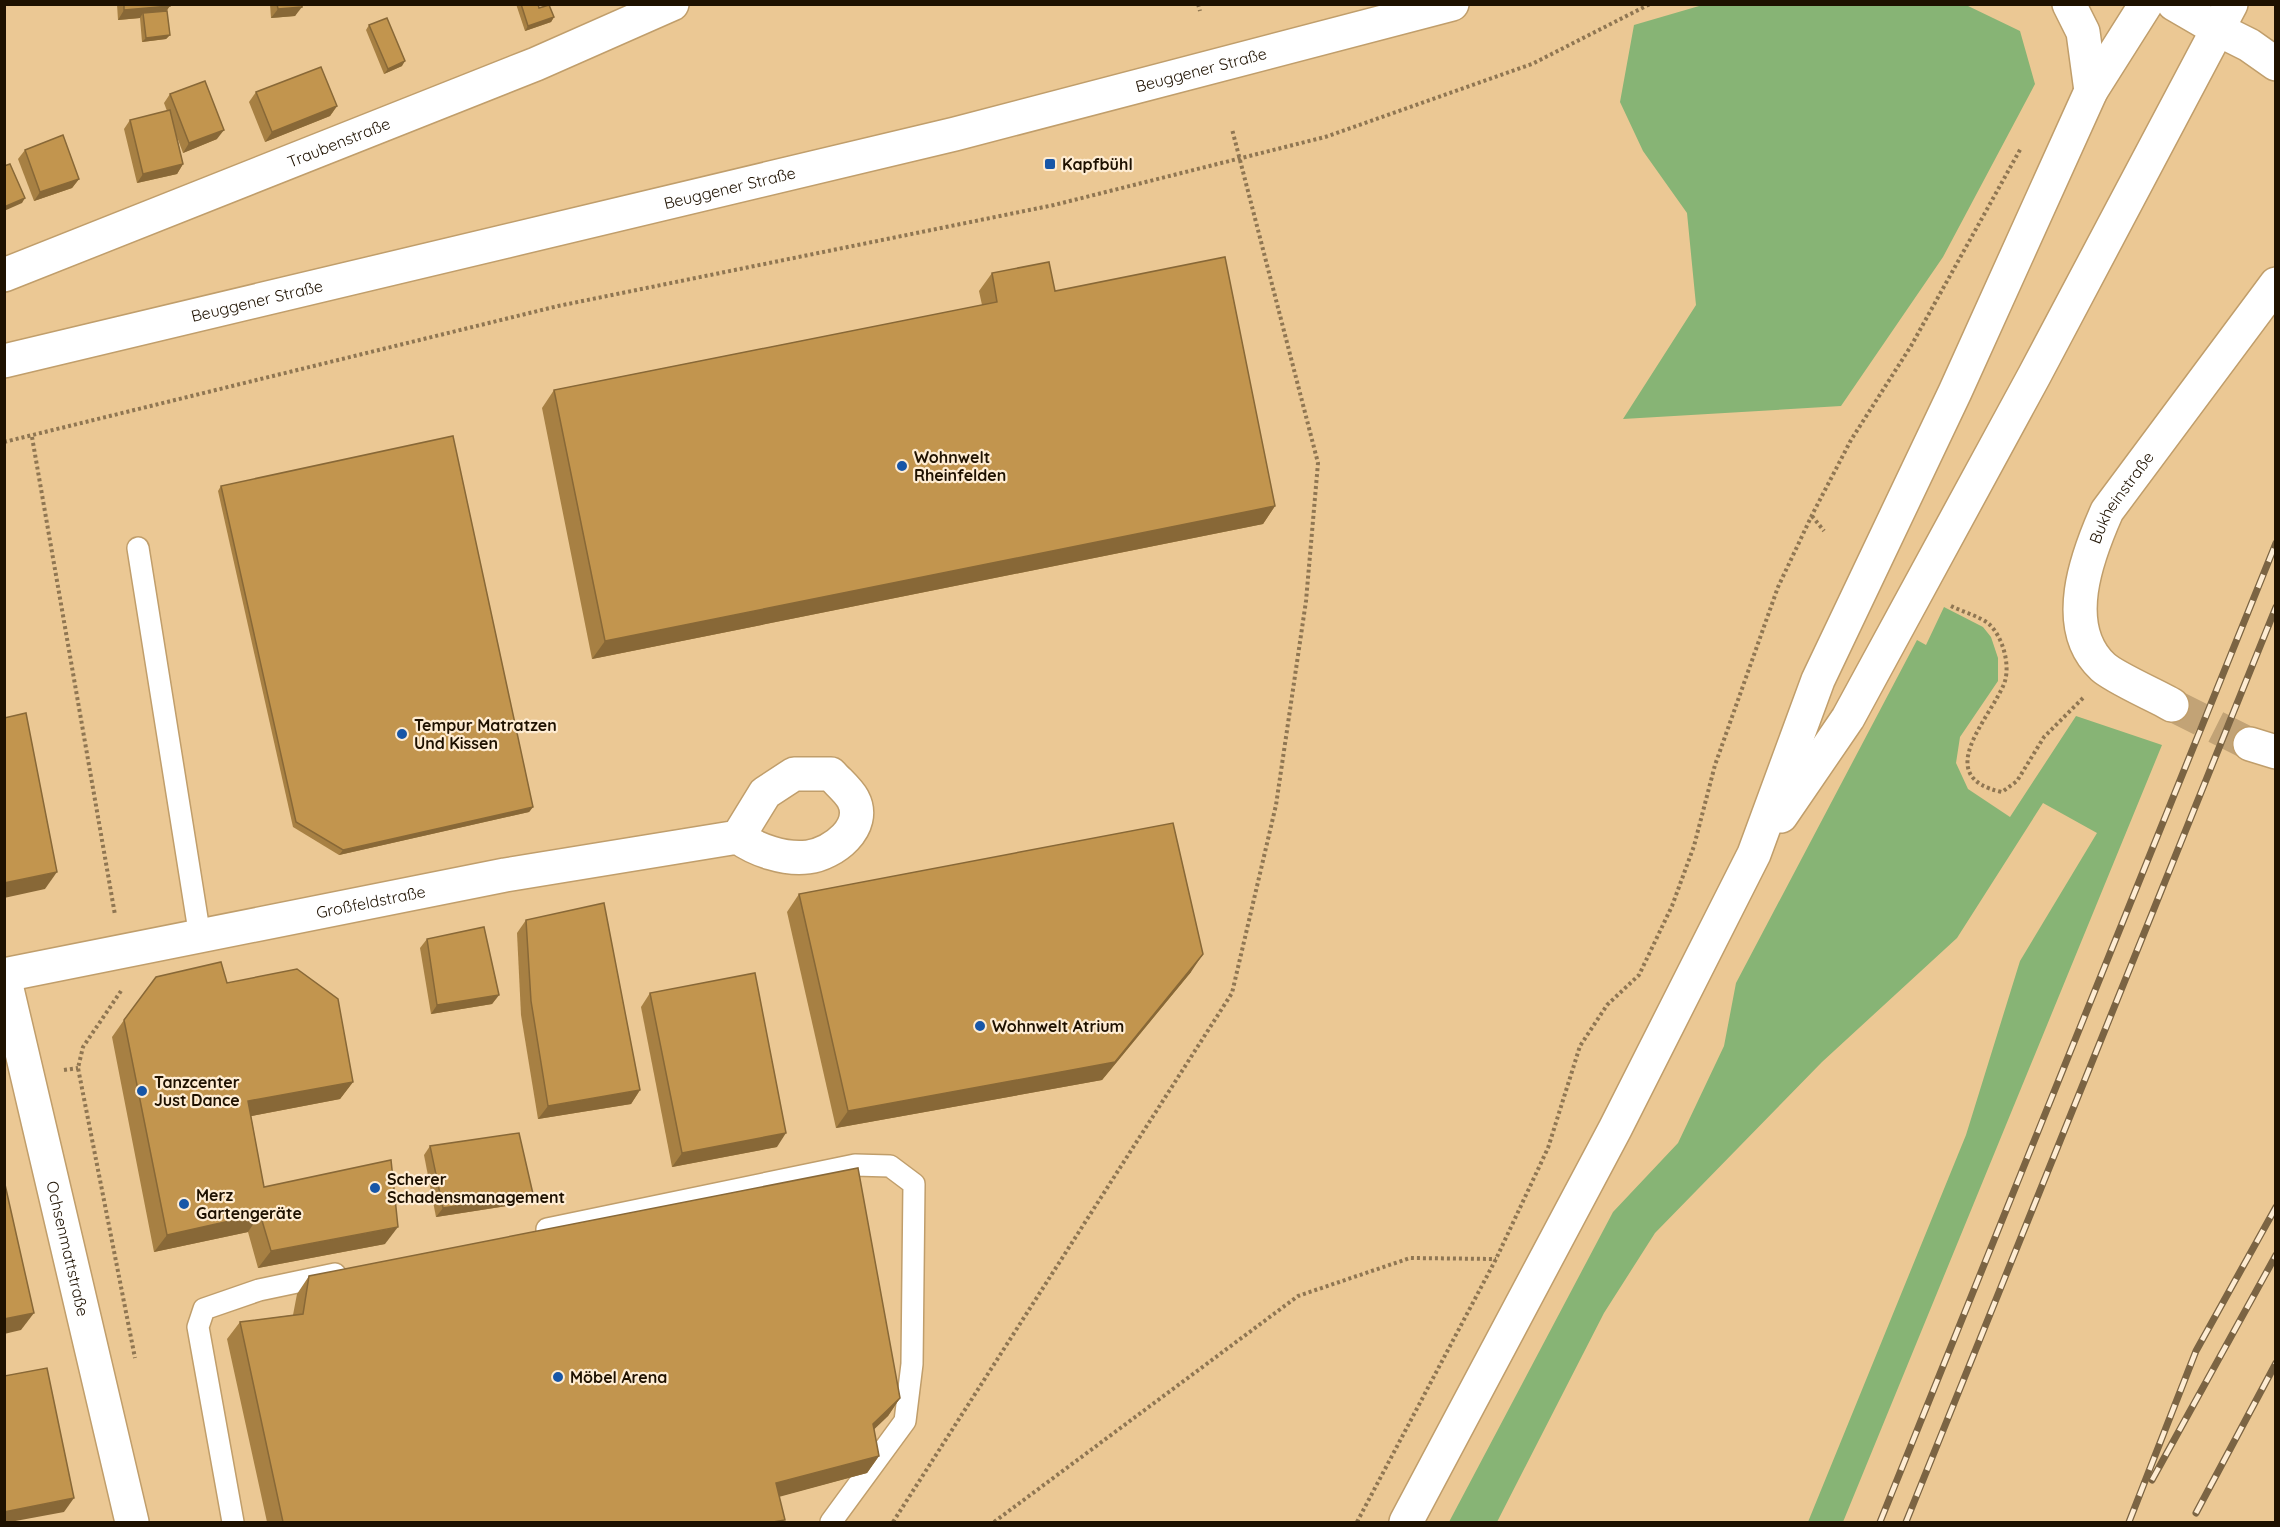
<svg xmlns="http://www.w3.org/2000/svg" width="2280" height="1527" font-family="Quicksand,sans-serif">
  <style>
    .grass { fill: #87b475 }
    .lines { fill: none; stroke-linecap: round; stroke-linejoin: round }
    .street-tunnel { stroke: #c2a376; stroke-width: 33; stroke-dasharray: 33 16; stroke-linecap: butt }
    .lane-casing { stroke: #c09e6b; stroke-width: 24 }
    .street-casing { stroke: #c09e6b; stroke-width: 36 }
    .primary-casing { stroke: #c09e6b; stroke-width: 36 }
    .path { stroke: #8f7652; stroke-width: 4; stroke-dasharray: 3 3; stroke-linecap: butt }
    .lane { stroke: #fff; stroke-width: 21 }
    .street { stroke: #fff; stroke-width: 33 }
    .primary { stroke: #fff; stroke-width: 33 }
    .rail-casing { stroke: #7b6443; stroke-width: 7 }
    .rail { stroke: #feecd2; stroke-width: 4.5; stroke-dasharray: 14; stroke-linecap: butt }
    .wall { fill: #a78043 }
    .shaded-wall { fill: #886837 }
    .building { fill: #c2954e; stroke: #886837; stroke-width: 1.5 }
    .poi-dot { fill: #1756a7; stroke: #feecd2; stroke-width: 2 }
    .labels { text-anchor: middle; stroke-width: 4.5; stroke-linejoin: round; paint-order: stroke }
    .street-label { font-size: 16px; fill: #1e1100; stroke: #feecd2 }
    .poi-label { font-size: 16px; font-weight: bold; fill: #1e1100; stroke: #feecd2; text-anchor: start }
  </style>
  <rect width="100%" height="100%" fill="#ebc894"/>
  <g class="grass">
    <path d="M1706 4 1966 5 2020 31 2035 84 1943 257 1841 406 1623 419 1696 305 1687 213 1643 151 1620 102 1634 25Z"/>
    <path d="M1944 607 1983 627 1991 637 1998 658V681L1960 737 1956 763 1968 789 2010 817 2076 716 2162 745 1843 1522H1808L1966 1135 2020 961 2097 833 2043 803 1957 938 1822 1062 1655 1233 1604 1313 1497 1522H1449L1613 1212 1678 1143 1724 1046 1736 983 1917 640 1926 645Z"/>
  </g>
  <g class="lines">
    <path class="street-tunnel" d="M2172 705 2250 744"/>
    <g class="lane-casing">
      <g id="lane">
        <path d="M138 548 200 937"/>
        <path d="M547 1229 855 1165 890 1166 914 1184 912 1364 905 1421 831 1522"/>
        <path d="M233 1522 198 1327 204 1309 259 1290 335 1274"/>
      </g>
    </g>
    <g class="street-casing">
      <g id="street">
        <path d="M2217 29 2249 45 2276 64"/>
        <path id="s1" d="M4 275 536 64 672 4"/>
        <path id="s2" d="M2172 705C2157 696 2115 678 2103 667 2060 627 2087 556 2107 511L2276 284"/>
        <path d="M2250 744 2276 752"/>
        <path id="s3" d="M4 975 505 875 738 837C756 850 785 860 808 857 833 854 868 827 853 799 848 790 838 782 831 774H794L765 793 738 837"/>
        <path id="s4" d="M4 976 132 1522"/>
      </g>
    </g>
    <g class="primary-casing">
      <g id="primary">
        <path d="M2069 4 2083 32 2091 91"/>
        <path d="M2174 4 2217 29"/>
        <path id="s5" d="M4 361 955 134 1452 4"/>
        <path d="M1781 816 1848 718 2034 376 2231 4"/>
        <path d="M1406 1522 1615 1129 1754 854 1818 680 1955 392 2091 91 2146 4"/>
      </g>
    </g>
    <g class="path">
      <path d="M1198 4 1200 11"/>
      <path d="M32 437 115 915"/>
      <path d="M4 442 558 306 1054 205 1325 137 1532 64 1650 4"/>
      <path d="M1812 516 1824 531"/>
      <path d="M1951 606C1963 612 1979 616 1989 624 2003 637 2011 666 2004 684 1989 720 1931 777 2002 792L2017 781 2044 737 2083 698"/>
      <path d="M121 991 83 1047 78 1068 135 1358"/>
      <path d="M64 1070 78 1068"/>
      <path d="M893 1522 1232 993 1276 805 1306 601 1318 463 1232 129"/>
      <path d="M994 1522 1298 1296 1410 1258 1496 1259"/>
      <path d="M1357 1522 1496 1259 1548 1148 1580 1046 1607 1005 1639 975 1672 906 1694 846 1715 765 1778 587 1812 515 1851 440 1911 346 2021 148"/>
    </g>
    <use href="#lane" class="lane"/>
    <use href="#street" class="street"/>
    <use href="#primary" class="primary"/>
    <g class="rail-casing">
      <g id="rail">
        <path d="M2152 1480 2276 1255"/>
        <path d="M2196 1513 2276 1363"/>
        <path d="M1880 1522 2276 543"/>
        <path d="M1906 1522 2276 607"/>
        <path d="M2129 1522 2196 1351 2276 1207"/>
      </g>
    </g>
    <use href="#rail" class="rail"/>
  </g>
  <g class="wall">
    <path d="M117 4H170L167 11 170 35 166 39 142 42 140 18 118 20Z"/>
    <path d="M270 4H302L295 16 271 18Z"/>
    <path d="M516 4H538L539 8 554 17 551 22 525 31Z"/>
    <path d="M369 25 402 66 384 74 366 30Z"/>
    <path d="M256 92 337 106 330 116 265 142 249 102Z"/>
    <path d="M170 94 217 139 183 153 177 137 183 164 177 174 137 183 124 129 130 120 167 111 164 103Z"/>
    <path d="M25 150 79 179 72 188 34 201 18 159Z"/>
    <path d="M992 273 1055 291 1275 506 1263 524 592 659 542 408 554 390 982 305 979 291Z"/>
    <path d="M221 486 533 807 529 812 339 855 293 827 218 491Z"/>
    <path d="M799 894 1191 972 1102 1080 836 1128 787 912Z"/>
    <path d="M526 920 640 1090 631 1104 538 1119 521 1015 517 933Z"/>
    <path d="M427 939 499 995 492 1004 431 1014 420 948Z"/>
    <path d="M227 983 353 1082 340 1099 251 1116 264 1187 385 1244 258 1268 248 1232 154 1252 112 1037 124 1020Z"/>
    <path d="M650 993 777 1147 672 1167 641 1007Z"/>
    <path d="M430 1146 526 1203 436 1217 424 1155Z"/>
    <path d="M309 1276 900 1398 888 1416 874 1429 879 1456 867 1473 780 1496 773 1522H267L227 1339 240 1322 293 1315 297 1294Z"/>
  </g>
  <g class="shaded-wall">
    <path d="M170 6 163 15 143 13 140 18 118 20 124 10Z"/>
    <path d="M302 7 295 16 271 18 278 9Z"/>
    <path d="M554 17 551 22 525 31 528 26Z"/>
    <path d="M170 35 166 39 142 42 146 38Z"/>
    <path d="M405 61 402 66 384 74 388 69Z"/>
    <path d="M337 106 330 116 265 142 272 132Z"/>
    <path d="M224 130 217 139 183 153 189 143Z"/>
    <path d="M183 164 177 174 137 183 143 174Z"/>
    <path d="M79 179 72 188 34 201 40 192Z"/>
    <path d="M25 198 22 203 4 211V207Z"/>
    <path d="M1275 506 1263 524 592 659 605 641Z"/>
    <path d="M533 807 529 812 339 855 343 850Z"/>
    <path d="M57 872 45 889 4 898V883Z"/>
    <path d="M1203 954 1191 972 1102 1080 836 1128 848 1111Z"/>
    <path d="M499 995 492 1004 431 1014 437 1005Z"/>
    <path d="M353 1082 340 1099 236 1119 248 1101Z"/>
    <path d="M640 1090 631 1104 538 1119 548 1106Z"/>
    <path d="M786 1133 777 1147 672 1167 682 1153Z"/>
    <path d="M533 1194 526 1203 436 1217 443 1208Z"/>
    <path d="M260 1214 248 1232 154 1252 167 1235Z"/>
    <path d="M398 1227 385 1244 258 1268 271 1251Z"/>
    <path d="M34 1313 21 1330 4 1334V1319Z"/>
    <path d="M900 1398 888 1416 861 1442 873 1424Z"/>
    <path d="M879 1456 867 1473 764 1501 776 1483Z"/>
    <path d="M74 1498 64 1512 10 1522H4V1512Z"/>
  </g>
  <g class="building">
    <path d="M124 4H170V6L124 10Z"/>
    <path d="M277 4H302V7L278 9Z"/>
    <path d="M521 4H538L539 8 549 5 554 17 528 26Z"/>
    <path d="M167 11 170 35 146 38 143 13Z"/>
    <path d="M387 18 405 61 388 69 369 25Z"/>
    <path d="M321 67 337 106 272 132 256 92Z"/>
    <path d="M205 81 224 130 189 143 170 94Z"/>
    <path d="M170 110 183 164 143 174 130 120Z"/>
    <path d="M63 135 79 179 40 192 25 150Z"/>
    <path d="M10 164 25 198 4 207V166Z"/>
    <path d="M1225 257 1275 506 605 641 554 390 997 302 992 273 1049 262 1055 291Z"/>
    <path d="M453 436 533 807 343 850 296 822 221 486Z"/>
    <path d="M26 713 57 872 4 883V718Z"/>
    <path d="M1173 823 1203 954 1115 1062 848 1111 799 894Z"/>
    <path d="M604 903 640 1090 548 1106 531 1001 526 920Z"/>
    <path d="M484 927 499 995 437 1005 427 939Z"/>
    <path d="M221 962 227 983 297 969 338 999 353 1082 248 1101 264 1187 391 1160 398 1227 271 1251 260 1214 167 1235 124 1020 156 977Z"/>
    <path d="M755 973 786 1133 682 1153 650 993Z"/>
    <path d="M519 1133 533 1194 443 1208 430 1146Z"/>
    <path d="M858 1168 900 1398 873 1424 879 1456 776 1483 785 1520 773 1522H283L240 1322 303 1314 309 1276Z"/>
    <path d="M4 1180 34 1313 4 1319Z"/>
    <path d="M47 1368 74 1498 4 1512V1376Z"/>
  </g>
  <g class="poi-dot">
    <rect x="1044" y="158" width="12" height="12" rx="3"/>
    <circle cx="902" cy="466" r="6"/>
    <circle cx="402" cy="734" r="6"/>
    <circle cx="980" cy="1026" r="6"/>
    <circle cx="142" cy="1091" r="6"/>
    <circle cx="375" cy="1188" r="6"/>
    <circle cx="184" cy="1204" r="6"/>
    <circle cx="558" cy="1377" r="6"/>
  </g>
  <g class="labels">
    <g class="street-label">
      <text dy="6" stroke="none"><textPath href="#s5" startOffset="1232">Beuggener Straße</textPath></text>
      <text dy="6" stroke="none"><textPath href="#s1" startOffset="360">Traubenstraße</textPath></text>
      <text dy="6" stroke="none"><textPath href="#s5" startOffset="746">Beuggener Straße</textPath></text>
      <text dy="6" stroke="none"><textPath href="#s5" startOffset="260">Beuggener Straße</textPath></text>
      <text dy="6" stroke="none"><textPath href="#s2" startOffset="264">Bukheinstraße</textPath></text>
      <text dy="6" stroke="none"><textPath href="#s3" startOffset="374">Großfeldstraße</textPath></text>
      <text dy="6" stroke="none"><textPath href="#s4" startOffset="280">Ochsenmattstraße</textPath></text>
    </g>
    <g class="poi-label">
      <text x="1062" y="170">Kapfbühl</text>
      <text x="914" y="463">Wohnwelt<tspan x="914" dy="18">Rheinfelden</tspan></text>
      <text x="414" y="731">Tempur Matratzen<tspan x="414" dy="18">Und Kissen</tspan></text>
      <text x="992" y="1032">Wohnwelt Atrium</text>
      <text x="154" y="1088">Tanzcenter<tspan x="154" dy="18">Just Dance</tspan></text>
      <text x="387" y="1185">Scherer<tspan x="387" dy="18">Schadensmanagement</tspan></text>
      <text x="196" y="1201">Merz<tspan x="196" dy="18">Gartengeräte</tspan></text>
      <text x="570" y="1383">Möbel Arena</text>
    </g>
  </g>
  <rect width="2280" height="1527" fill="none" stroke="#1e1100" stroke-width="12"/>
</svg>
